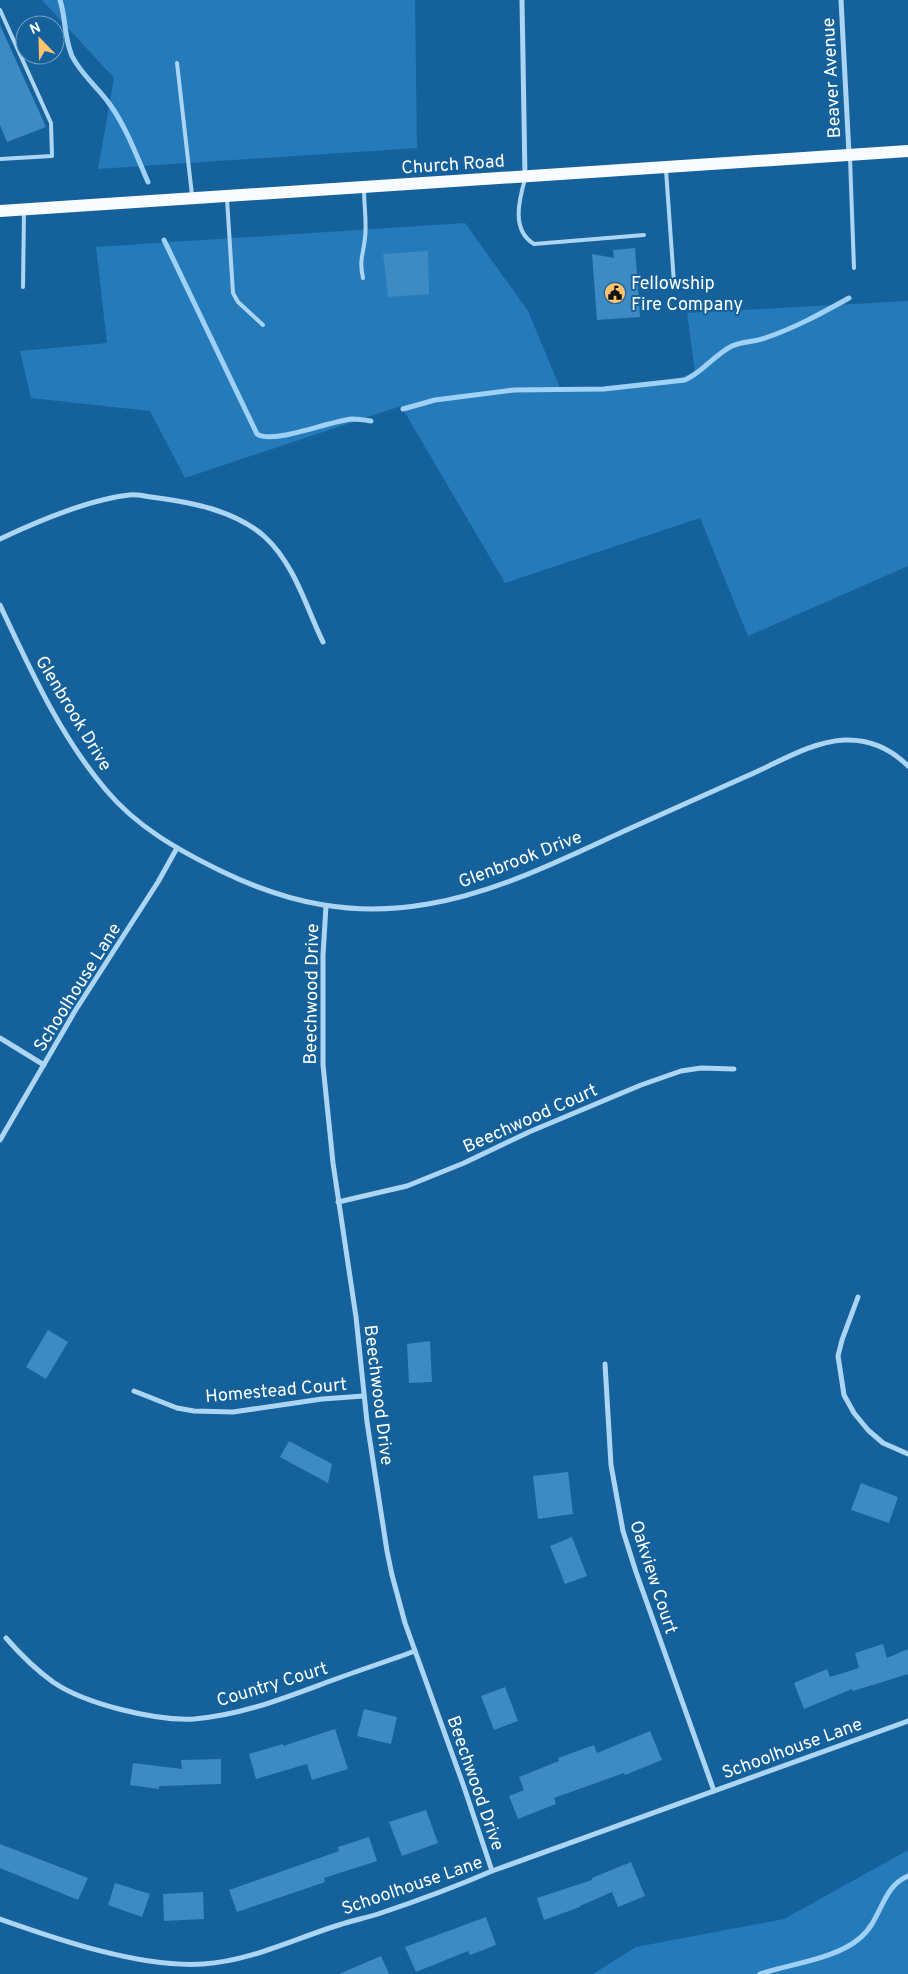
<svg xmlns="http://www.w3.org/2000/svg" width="908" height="1974" font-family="Overpass,sans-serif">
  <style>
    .green { fill: #257ab9 }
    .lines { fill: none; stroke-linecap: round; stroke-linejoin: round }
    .stream { stroke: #9ed1f5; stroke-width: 5 }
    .building { fill: #3e8ac3 }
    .lane { stroke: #acd5f3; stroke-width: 4 }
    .street { stroke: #acd5f3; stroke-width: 5 }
    .primary { stroke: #f8fbff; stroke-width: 12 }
    .labels { text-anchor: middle; stroke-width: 4; stroke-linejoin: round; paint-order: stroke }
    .street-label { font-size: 18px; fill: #fff; stroke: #15619c }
    .poi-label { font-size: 18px; fill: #fff; stroke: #15619c; text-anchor: start }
  </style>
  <rect width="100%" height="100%" fill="#15619c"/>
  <g class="green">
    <path d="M42 0H415L417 148 98 169 114 78Z"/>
    <path d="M465 223 528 311 561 390 670 381 695 372 687 313 908 301V566L748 636 700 518 505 583 401 406 185 478 150 411 31 398 20 351 107 343 96 247Z"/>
    <path d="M908 1850V1974H593L636 1947 784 1919Z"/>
  </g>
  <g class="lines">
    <g class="stream">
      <path d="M60 0C66 18 64 38 72 56 82 76 99 88 111 106 127 129 137 157 148 182"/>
      <path d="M164 240 257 434C273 445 329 421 352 419 358 419 365 420 371 421"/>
      <path d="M403 409 435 400 514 390 604 389 685 380C703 372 714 355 732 346 742 341 755 342 765 338 795 328 822 313 849 298"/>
      <path d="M760 1974C790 1964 836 1959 860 1938 882 1920 881 1887 908 1876"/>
    </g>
  </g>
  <g class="building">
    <path d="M0 25 46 127 7 142 0 125Z"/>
    <path d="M635 248 640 317 597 320 592 254 614 258 613 250Z"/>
    <path d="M428 251 429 294 388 297 383 254Z"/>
    <path d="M48 1330 68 1342 46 1379 26 1367Z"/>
    <path d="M430 1341 432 1382 409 1383 407 1344Z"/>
    <path d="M289 1441 332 1464 328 1483 280 1457Z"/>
    <path d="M568 1472 573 1514 538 1519 533 1476Z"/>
    <path d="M861 1483 898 1497 889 1523 851 1510Z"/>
    <path d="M572 1537 587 1576 565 1584 550 1546Z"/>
    <path d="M883 1644 887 1658 908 1649V1674L853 1691 852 1689 804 1709 794 1683 827 1669 830 1677 859 1668 855 1653Z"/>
    <path d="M505 1687 518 1721 494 1730 481 1696Z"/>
    <path d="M364 1709 397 1717 391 1744 357 1736Z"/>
    <path d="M335 1729 348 1769 312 1780 307 1764 256 1779 249 1754 283 1744V1746Z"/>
    <path d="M650 1731 662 1760 625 1775 624 1773 554 1798 556 1804 518 1819 509 1796 524 1790 519 1777 559 1761 558 1758 594 1745 597 1753Z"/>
    <path d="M221 1759V1784L159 1786V1789L130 1785 133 1763 182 1769 181 1760Z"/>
    <path d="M426 1810 438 1843 402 1856 389 1822Z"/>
    <path d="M369 1837 377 1861 324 1878 325 1882 237 1912 229 1890 339 1851 338 1847Z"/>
    <path d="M0 1844 88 1878 78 1900 0 1868Z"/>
    <path d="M631 1862 645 1896 618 1907 612 1892 580 1906V1907L544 1920 537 1898 592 1880V1878Z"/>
    <path d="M115 1883 150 1894 142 1917 108 1905Z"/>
    <path d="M203 1892 204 1919 164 1921 163 1894Z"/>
    <path d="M486 1917 496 1945 470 1955 468 1951 416 1972 405 1947Z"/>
    <path d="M381 1956 389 1974H339Z"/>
  </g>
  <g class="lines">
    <g class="lane">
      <path d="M0 10 51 123 52 156 0 159"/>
      <path d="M177 63 192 195"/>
      <path d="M850 158 854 268"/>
      <path d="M666 170 674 283"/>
      <path d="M525 179C519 200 511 230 534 244L644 235"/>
      <path d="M227 199 233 293 238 302 263 325"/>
      <path d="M363 278C359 260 363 256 365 238 367 223 364 205 364 190"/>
      <path d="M23 287 24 212"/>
    </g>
    <g class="street">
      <path d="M522 0 525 177"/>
      <path d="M841 0 849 154"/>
      <path d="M0 539C38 521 87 500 129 495 136 494 144 496 151 497 190 502 235 510 265 537 295 565 306 607 323 642"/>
      <path d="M0 605C30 669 60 736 106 790 137 827 178 850 221 871 289 904 354 917 428 904 497 892 559 861 622 832 664 813 706 794 747 776 778 763 810 742 844 740 870 739 891 749 908 766"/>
      <path d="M326 906 323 955V1065L333 1163 356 1317 367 1422 387 1551 392 1575 405 1623 464 1787 492 1871"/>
      <path d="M0 1038 44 1065"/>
      <path d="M0 1140 75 1011 158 882 177 848"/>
      <path d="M338 1202 407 1186 464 1163 529 1132 641 1085 681 1071 701 1068 734 1069"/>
      <path d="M858 1297 842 1340 838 1356 844 1395 854 1413 868 1430 883 1443 908 1454"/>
      <path d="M605 1364 611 1465 623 1531 636 1572 714 1791"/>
      <path d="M134 1391 177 1408 194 1411 233 1412 322 1399 364 1396"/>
      <path d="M6 1638C20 1654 35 1669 53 1682 85 1704 155 1721 194 1719 243 1715 287 1697 333 1680 360 1670 388 1661 415 1651"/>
      <path d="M0 1919C59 1940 141 1968 203 1964 251 1961 296 1938 342 1924 354 1920 366 1918 378 1914 417 1901 455 1887 492 1871L908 1721"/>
    </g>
    <path class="primary" d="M0 211 908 151"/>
  </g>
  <defs>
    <g id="civic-disc" transform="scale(1.125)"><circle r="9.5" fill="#ffc36e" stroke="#15619c"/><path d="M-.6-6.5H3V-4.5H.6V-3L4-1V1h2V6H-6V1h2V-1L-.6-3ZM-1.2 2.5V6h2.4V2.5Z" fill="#111"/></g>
  </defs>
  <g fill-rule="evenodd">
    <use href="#civic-disc" x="615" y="293"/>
  </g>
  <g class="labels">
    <g class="street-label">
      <text transform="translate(831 78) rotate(-93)" y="6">Beaver Avenue</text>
      <text transform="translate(453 164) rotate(-4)" y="6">Church Road</text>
      <text transform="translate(74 713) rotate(59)" y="6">Glenbrook Drive</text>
      <text transform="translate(520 859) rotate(-21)" y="6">Glenbrook Drive</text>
      <text transform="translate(77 987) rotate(-58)" y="6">Schoolhouse Lane</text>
      <text transform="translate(311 994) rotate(-89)" y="6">Beechwood Drive</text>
      <text transform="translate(530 1118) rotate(-24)" y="6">Beechwood Court</text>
      <text transform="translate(276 1390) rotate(-5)" y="6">Homestead Court</text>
      <text transform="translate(379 1395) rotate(83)" y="6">Beechwood Drive</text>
      <text transform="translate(654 1577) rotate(72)" y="6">Oakview Court</text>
      <text transform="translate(272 1684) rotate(-17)" y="6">Country Court</text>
      <text transform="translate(792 1748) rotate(-20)" y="6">Schoolhouse Lane</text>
      <text transform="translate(476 1783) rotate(71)" y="6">Beechwood Drive</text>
      <text transform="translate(412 1885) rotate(-19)" y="6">Schoolhouse Lane</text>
    </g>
    <g class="poi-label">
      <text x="631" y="289">Fellowship<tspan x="631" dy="21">Fire Company</tspan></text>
    </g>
  </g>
  <g transform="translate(40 40) rotate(337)"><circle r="24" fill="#15619c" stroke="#73a0c4"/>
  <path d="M0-4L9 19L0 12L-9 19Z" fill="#ffc36e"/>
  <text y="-8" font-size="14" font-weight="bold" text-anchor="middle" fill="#ffffff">N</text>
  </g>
</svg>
